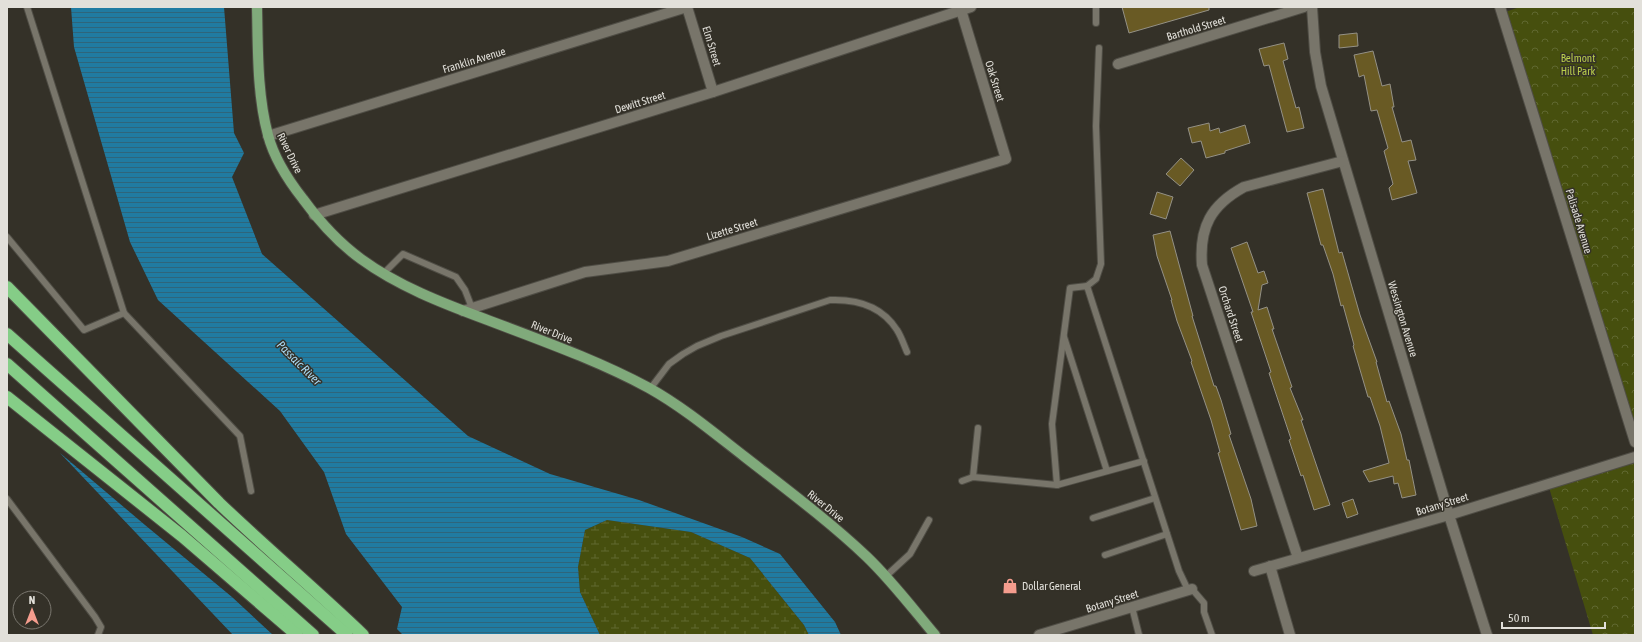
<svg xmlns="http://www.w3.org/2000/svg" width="1642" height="642" font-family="'Asap Condensed',sans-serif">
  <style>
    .wetland { fill: url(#wetland-marsh) }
    .park { fill: url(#park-crowns) }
    .water { fill: url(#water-rules) }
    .building { fill: #695a24; stroke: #949186 }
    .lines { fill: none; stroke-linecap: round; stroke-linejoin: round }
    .lane-casing { stroke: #4f4d45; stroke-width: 8 }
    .street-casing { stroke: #4f4d45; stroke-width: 12 }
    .primary-casing { stroke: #4f4d45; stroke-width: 12 }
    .highway-casing { stroke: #4f4d45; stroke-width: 14 }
    .lane { stroke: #78756a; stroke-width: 6 }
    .street { stroke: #78756a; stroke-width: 10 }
    .primary { stroke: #80aa7b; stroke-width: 10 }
    .highway { stroke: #85cd87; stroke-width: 12 }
    .labels { text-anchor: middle; stroke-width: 3; stroke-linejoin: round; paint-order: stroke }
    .street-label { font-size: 11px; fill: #e2e0da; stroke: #343128 }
    .park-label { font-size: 11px; fill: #bbcf4c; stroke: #343128 }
    .poi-label { font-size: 11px; fill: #e2e0da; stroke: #343128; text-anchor: start }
    .water-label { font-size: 12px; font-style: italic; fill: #abdcf6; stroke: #343128 }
  </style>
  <defs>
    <pattern id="wetland-marsh" width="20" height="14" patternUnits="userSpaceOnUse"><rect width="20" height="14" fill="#464f0e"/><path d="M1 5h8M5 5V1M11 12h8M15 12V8" fill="none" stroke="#606830"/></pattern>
    <pattern id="park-crowns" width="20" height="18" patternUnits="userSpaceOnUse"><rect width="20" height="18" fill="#464f0e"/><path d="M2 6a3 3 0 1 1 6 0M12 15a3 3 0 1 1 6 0" fill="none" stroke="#606830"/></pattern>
    <pattern id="water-rules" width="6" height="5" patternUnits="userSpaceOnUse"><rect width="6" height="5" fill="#207ba1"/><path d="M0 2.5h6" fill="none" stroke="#2e657b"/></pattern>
  </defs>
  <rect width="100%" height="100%" fill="#343128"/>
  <path class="wetland" d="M607 520 691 532 750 558 804 625 809 635H600L580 592 578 567 585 530Z"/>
  <g class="park">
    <path d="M1520 7H1635V442L1502 13Z"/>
    <path d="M1635 457V635H1593L1548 484Z"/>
  </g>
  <g class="water">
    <path d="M71 7H224L234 133 244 153 232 177 262 254 468 436 550 474 639 500 742 537 780 554 835 622 841 635H809L804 625 750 558 691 532 607 520 585 530 578 567 580 592 600 635H403L397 629 402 607 346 534 324 472 280 411 158 300 130 242 74 47Z"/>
    <path d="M60 453 145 525 232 597 273 635H233Z"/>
  </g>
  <g class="building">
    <path d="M1122 7H1209V10L1129 33Z"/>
    <path d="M1357 33 1358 46 1339 48V35Z"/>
    <path d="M1284 43 1288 59 1283 61 1296 108 1299 107 1304 128 1287 132 1269 65 1264 66 1259 49Z"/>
    <path d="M1373 51 1382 86 1390 84 1394 107H1392L1402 142 1411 140 1416 160 1408 161 1417 193 1392 200 1389 188 1393 184 1384 151 1388 148 1377 110 1371 111 1364 75 1359 77 1354 55Z"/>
    <path d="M1209 123 1210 131 1219 128 1220 133 1245 125 1250 143 1225 151V153L1206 158 1201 141 1192 143 1188 128Z"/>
    <path d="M1181 158 1194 170 1180 186 1166 174Z"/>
    <path d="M1323 189 1339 253 1342 252 1360 315 1377 362H1376L1387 402 1389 401 1401 434 1407 460H1409L1416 495 1402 498 1398 483 1394 484 1393 476 1369 482 1363 471 1389 463 1380 426 1370 397H1368L1353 346 1354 345 1343 305 1341 306 1333 274 1323 245H1321L1307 193Z"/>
    <path d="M1157 192 1173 197 1166 219 1150 214Z"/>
    <path d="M1170 231 1193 316H1192L1214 386H1216L1221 400 1231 434 1229 435 1251 499 1257 526 1241 530 1218 453 1220 452 1211 420 1191 362 1192 361 1177 321 1171 300H1172L1157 256 1153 235Z"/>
    <path d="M1247 242 1258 273 1264 271 1268 283 1262 285 1258 310 1267 307 1274 329H1272L1292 387 1290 388 1303 420H1301L1330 505 1314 510 1303 475 1301 476 1289 440 1291 439 1269 373 1271 372 1251 312H1253L1231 248Z"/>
    <path d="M1353 499 1358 514 1347 518 1342 503Z"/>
  </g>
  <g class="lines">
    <g class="lane-casing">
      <g id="lane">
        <path d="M1096 23V7"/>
        <path d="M7 237 84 330 124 313 27 7"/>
        <path d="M384 273 403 254 456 277 465 290 472 308"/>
        <path d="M1087 286 1096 279 1101 264 1096 126 1099 48"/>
        <path d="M124 313 240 436 251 491"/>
        <path d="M1064 337 1107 471"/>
        <path d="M650 389 669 364 683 354 697 346 721 336 830 300C856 299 882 306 897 330 901 336 904 345 907 352"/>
        <path d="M973 477 978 428"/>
        <path d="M962 481 973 477 1057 485 1052 424 1070 288 1087 286 1179 571 1188 590"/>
        <path d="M1057 485 1144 461"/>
        <path d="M7 499 95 617 101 627 98 635"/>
        <path d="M1093 518 1155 498"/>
        <path d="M1105 555 1167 534"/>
        <path d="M885 577 910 554 929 520"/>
        <path d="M1192 589 1204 603V612L1212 635"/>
        <path d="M1132 607 1139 635"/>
      </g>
    </g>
    <g class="street-casing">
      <g id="street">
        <path d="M687 7 713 92"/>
        <path d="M1312 7 1315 52 1321 86 1449 515 1487 635"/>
        <path d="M1500 7 1635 442"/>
        <path d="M1118 64 1304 7"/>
        <path d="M268 136 687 7"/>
        <path d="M314 215 713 92 971 7"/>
        <path d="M463 311 585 272 668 261 1006 159 961 10"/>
        <path d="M1298 558 1202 265C1199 227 1211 205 1244 187L1343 161"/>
        <path d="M1270 566 1290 635"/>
        <path d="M1254 571 1449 515 1635 457"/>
        <path d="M1039 635 1192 589"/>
      </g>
    </g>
    <g class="primary-casing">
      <path id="primary" d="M257 7C258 49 257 94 268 135 274 158 288 180 303 199 319 221 339 243 361 259 398 286 442 303 485 319 540 340 597 360 649 388 683 407 714 433 745 457 786 489 829 521 867 557 892 581 913 609 935 635"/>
    </g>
    <g class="highway-casing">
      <g id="highway">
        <path d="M7 287 219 503C266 548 316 590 363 635"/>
        <path d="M7 334 347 635"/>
        <path d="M7 364 313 635"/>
        <path d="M7 397 182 536 297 635"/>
      </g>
    </g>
    <use href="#lane" class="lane"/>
    <use href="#street" class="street"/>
    <use href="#primary" class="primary"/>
    <use href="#highway" class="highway"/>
  </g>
  <defs>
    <g id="shop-bare" transform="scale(1.2)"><path d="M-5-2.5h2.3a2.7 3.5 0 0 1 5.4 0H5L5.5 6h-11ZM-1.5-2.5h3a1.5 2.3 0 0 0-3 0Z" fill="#f59d8e" stroke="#343128" stroke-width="2.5" paint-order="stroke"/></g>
  </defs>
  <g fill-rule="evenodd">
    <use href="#shop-bare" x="1010" y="586"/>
  </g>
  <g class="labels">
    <g class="street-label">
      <text transform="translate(1196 28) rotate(-17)" y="4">Barthold Street</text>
      <text transform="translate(712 46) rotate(73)" y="4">Elm Street</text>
      <text transform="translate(474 60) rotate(-17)" y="4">Franklin Avenue</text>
      <text transform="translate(995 81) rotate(73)" y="4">Oak Street</text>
      <text transform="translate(640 102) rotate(-17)" y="4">Dewitt Street</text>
      <text transform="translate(290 153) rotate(64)" y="4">River Drive</text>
      <text transform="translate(1579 221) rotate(73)" y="4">Palisade Avenue</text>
      <text transform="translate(732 229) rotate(-17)" y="4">Lizette Street</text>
      <text transform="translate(1231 314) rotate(72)" y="4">Orchard Street</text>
      <text transform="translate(1403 319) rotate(73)" y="4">Wessington Avenue</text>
      <text transform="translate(552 332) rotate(22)" y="4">River Drive</text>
      <text transform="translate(1442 504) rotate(-17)" y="4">Botany Street</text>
      <text transform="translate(826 506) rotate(39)" y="4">River Drive</text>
      <text transform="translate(1112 601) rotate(-17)" y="4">Botany Street</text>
    </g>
    <g class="park-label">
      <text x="1578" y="62">Belmont<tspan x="1578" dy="13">Hill Park</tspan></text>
    </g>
    <g class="poi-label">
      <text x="1022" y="590">Dollar General</text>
    </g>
    <g class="water-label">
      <text transform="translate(299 363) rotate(45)" y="4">Passaic River</text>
    </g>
  </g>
  <rect width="1642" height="642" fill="none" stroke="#e2e0da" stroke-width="16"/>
  <g transform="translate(32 610)"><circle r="19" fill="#343128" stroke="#7a776f"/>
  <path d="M0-3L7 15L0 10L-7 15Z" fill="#f59d8e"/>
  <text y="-6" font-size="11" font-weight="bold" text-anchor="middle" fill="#e2e0da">N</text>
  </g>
  <path d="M1502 622v6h103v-6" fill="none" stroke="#e2e0da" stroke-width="2"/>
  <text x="1508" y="622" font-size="12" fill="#e2e0da" stroke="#343128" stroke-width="3" paint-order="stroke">50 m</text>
</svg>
